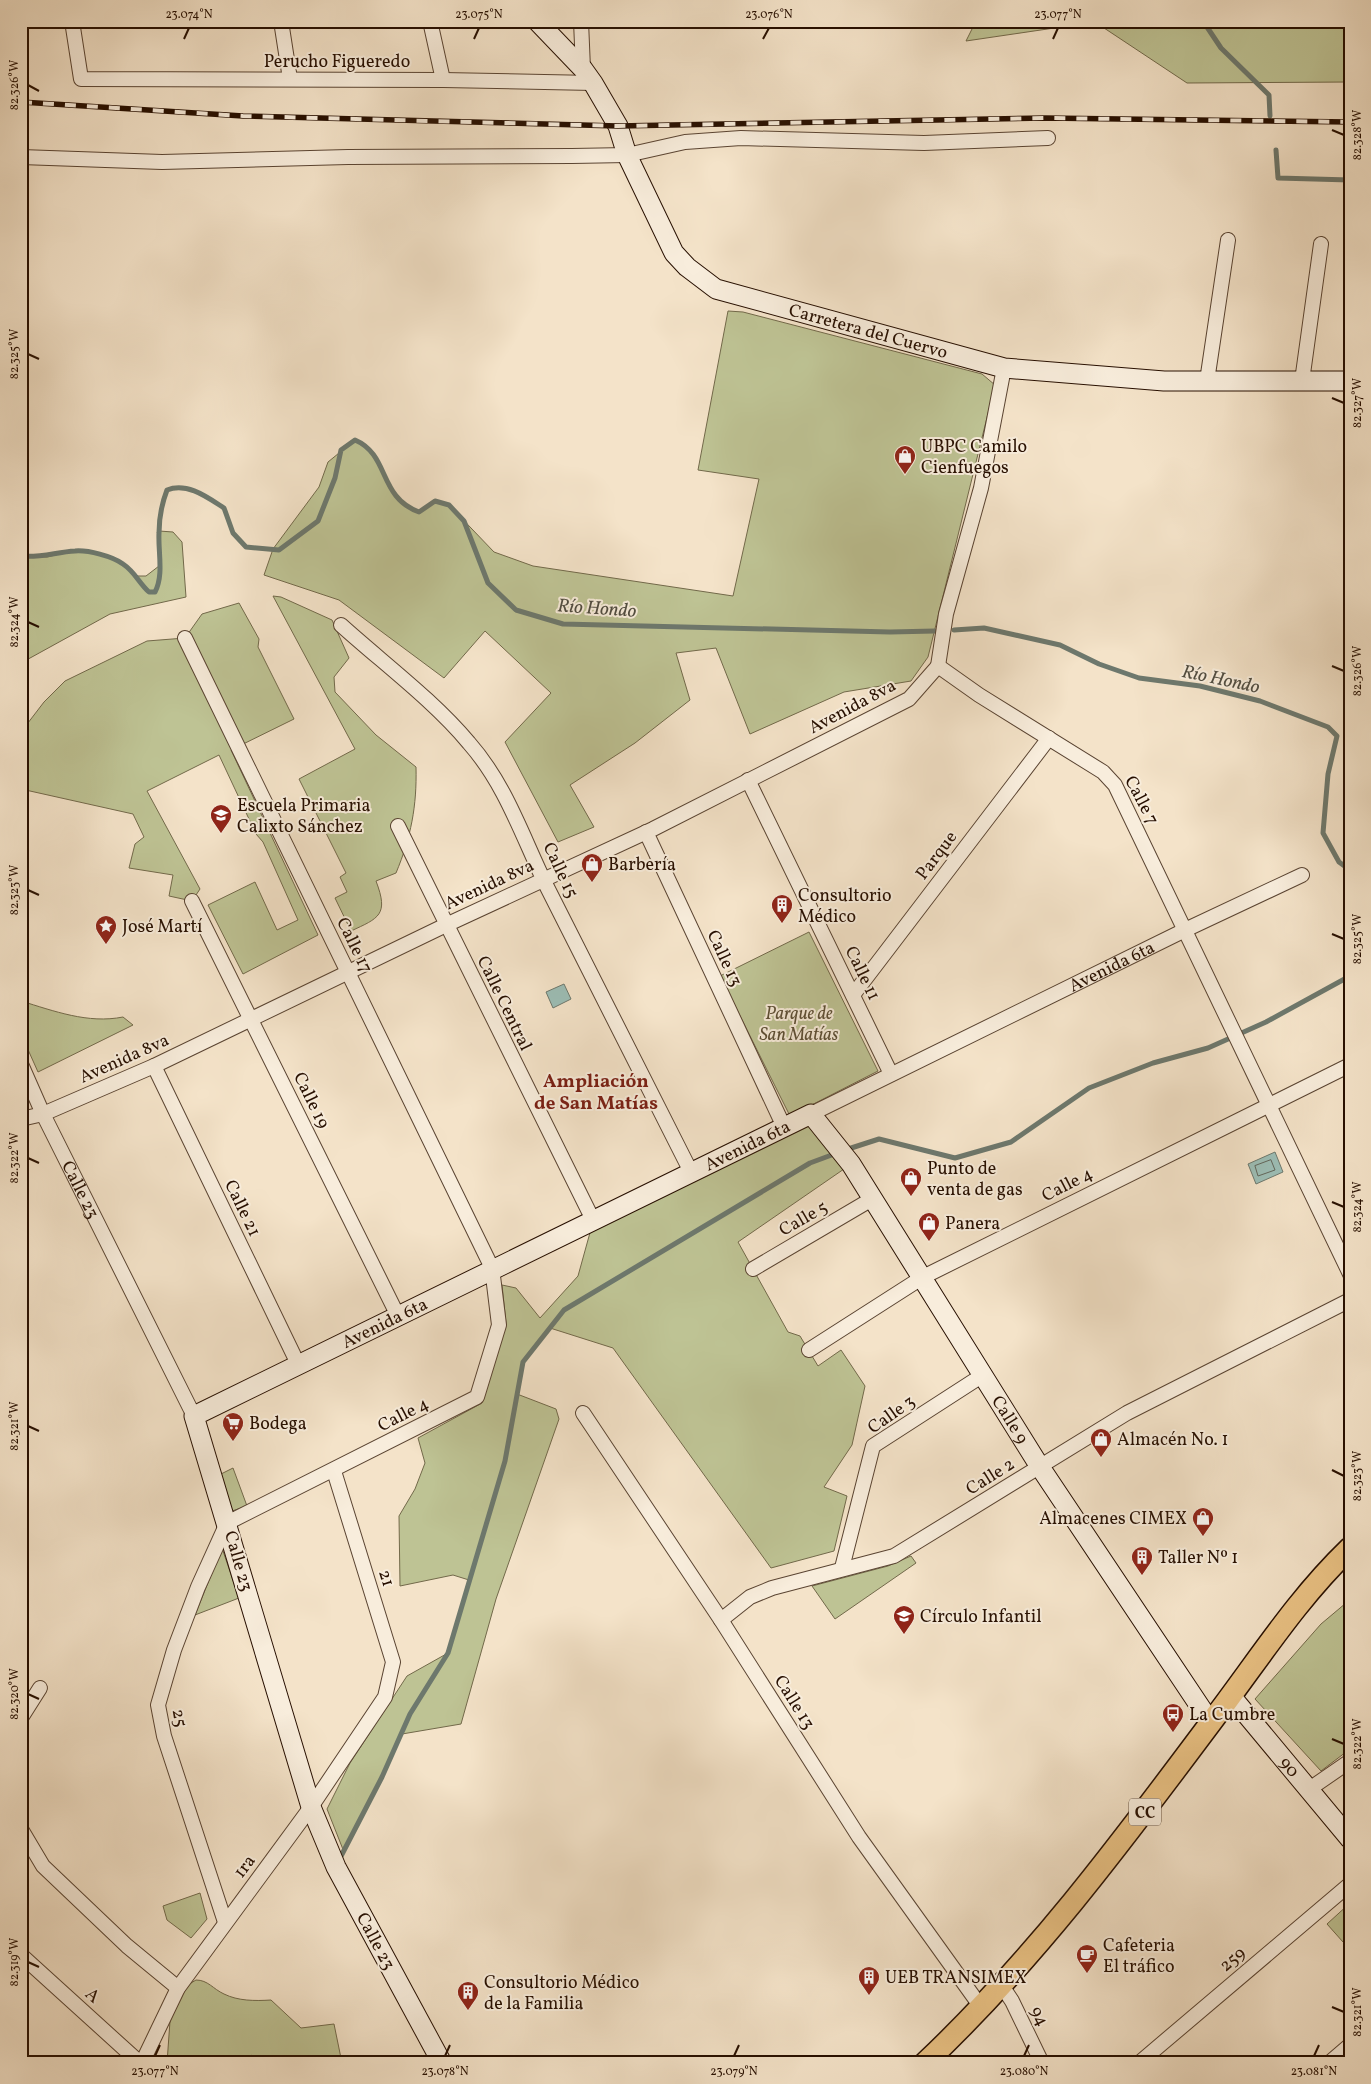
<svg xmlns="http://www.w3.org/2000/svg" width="1371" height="2084" font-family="Vollkorn,serif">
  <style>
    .green { fill: #bec394; stroke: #72694a }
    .water { fill: #9cbeb6; stroke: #6d786d }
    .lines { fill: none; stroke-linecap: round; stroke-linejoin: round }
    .shore { stroke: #62665b; stroke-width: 1 }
    .stream { stroke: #6d786d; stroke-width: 5 }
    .street-casing { stroke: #5a4432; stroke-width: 16 }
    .secondary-casing { stroke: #270f00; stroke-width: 21 }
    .primary-casing { stroke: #270f00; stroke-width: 24 }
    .street { stroke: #f8eddc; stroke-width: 14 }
    .secondary { stroke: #f8eddc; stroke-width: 19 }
    .primary { stroke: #eac284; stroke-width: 21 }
    .rail-casing { stroke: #270f00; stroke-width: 5.5 }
    .rail { stroke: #f8eddc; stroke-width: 4; stroke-dasharray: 11; stroke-linecap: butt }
    .ticks { fill: none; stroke: #270f00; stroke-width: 2 }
    .labels { text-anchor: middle; stroke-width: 4; stroke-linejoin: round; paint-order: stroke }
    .shield { fill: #f8eddc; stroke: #665242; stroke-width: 1 }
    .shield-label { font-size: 16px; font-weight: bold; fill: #270f00 }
    .street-label { font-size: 18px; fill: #270f00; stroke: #f8eddc }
    .poi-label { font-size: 18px; fill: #270f00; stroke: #f8eddc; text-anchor: start }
    .park-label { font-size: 18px; font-style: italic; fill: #5c4e34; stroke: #f8eddc }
    .water-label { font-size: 19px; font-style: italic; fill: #504c40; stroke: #f8eddc }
    .neighbourhood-label { font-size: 19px; font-weight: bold; fill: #7a1f14; stroke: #f8eddc }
    .neatline { fill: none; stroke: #270f00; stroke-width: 2 }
    .ticks-label { font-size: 12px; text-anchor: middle; fill: #270f00 }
  </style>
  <rect width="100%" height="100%" fill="#f4e3c9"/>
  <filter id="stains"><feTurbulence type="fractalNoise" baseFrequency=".004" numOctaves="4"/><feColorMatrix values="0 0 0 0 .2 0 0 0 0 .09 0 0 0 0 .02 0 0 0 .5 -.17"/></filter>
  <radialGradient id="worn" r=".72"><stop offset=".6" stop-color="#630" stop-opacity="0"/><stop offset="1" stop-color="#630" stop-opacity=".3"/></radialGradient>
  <g class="green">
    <path d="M976 21H1350V82L1187 83 1095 22 966 41Z"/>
    <path d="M728 311 743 312 982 374 995 385 928 657 911 681 844 692 750 734 716 648 676 653 690 700 635 743 570 785 594 827 558 842 505 742 551 693 485 631 444 678 339 600 264 575 273 549 319 487 328 462 355 440C390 455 378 497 419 512L435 501 449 505 494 552 533 566 733 596 759 479 698 470Z"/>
    <path d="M159 531 173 532 182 542 186 597 110 614 21 663V556L47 557 76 550 98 554 121 562 138 576H146L159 566Z"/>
    <path d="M273 596 281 597 332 620 349 658 334 677 335 692 376 735 416 767C417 806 411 837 396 873L376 881C389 915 379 918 351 931L335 898 347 892 340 877 346 873 299 779 355 749Z"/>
    <path d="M239 603 259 639 258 647 294 719 231 750 318 935 243 974 208 905 255 882 277 930 298 920 263 842 256 834 219 755 147 791 200 889 192 901 169 896 173 875 129 868 135 844 144 837 133 814 21 789V732L44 702 65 681 147 641 185 638 202 614Z"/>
    <path d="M809 932 878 1071 790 1116 720 976Z"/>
    <path d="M21 1001C54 1011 88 1024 123 1017L133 1025 38 1072 21 1034Z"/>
    <path d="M808 1121 844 1169 738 1242 788 1332 800 1336 818 1366 841 1350 865 1386 852 1445 824 1487 847 1496 834 1551 771 1568 613 1348 550 1328 523 1362 517 1394 556 1409 559 1419 496 1599 461 1724 402 1734 344 1852 327 1809 350 1763 407 1676 448 1653 469 1580 453 1575 400 1586 399 1516 415 1489 425 1463 418 1438 482 1403 506 1323 502 1285 516 1288 540 1318 578 1276 591 1229Z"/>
    <path d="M233 1468 247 1506 232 1511 221 1474Z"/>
    <path d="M222 1548 239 1598 195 1615Z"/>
    <path d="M911 1556 916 1563 835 1619 812 1586 888 1566Z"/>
    <path d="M1346 1603 1350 1607V1749L1321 1771 1255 1699 1321 1624Z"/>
    <path d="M200 1893 207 1919 191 1938 167 1920 163 1906Z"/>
    <path d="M1350 1903V1936L1343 1942 1327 1924Z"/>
    <path d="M196 1980C208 1980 213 1989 224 1994 238 2001 255 2001 271 2000L301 2028 334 2024 342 2063H259L252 2055 242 2063H167L170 2021 186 1986Z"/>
  </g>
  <g class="water">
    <path d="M564 984 571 999 553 1008 546 992Z"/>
    <path d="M1275 1152 1283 1172 1256 1184 1248 1164Z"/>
  </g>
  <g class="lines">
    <path class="shore" d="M1271 1160 1275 1170 1258 1176 1255 1166Z"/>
    <g class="stream">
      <path d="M1203 21 1221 48 1269 95 1270 116"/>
      <path d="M1276 150 1278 178 1350 180"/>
      <path d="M21 556C41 558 56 552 75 551 88 550 112 556 123 564 135 572 139 583 149 592H155C164 575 158 552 159 533 159 519 162 503 167 490 187 482 207 497 224 508L233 533 246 547 279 550 318 521 335 478 341 450 355 440C390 455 378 497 419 512L435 501 449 505 464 521 488 583 516 610 563 624 890 632 935 631"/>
      <path d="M954 630 984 628 1060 645 1099 664 1139 678 1200 686 1260 701 1328 727 1337 736 1328 774 1323 833 1339 862 1350 870"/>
      <path d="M845 1150 879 1139 955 1158 1011 1142 1089 1088 1153 1063 1208 1048 1266 1022 1350 976"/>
      <path d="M338 1862 382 1777 410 1714 448 1653 505 1461 523 1362 564 1310 810 1163 837 1153"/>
    </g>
    <g class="street-casing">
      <g id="street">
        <path d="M72 21 81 79 443 80 593 83"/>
        <path d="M281 21 290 79"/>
        <path d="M430 21 443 80"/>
        <path d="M581 21 583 69"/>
        <path d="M21 157 162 162 348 157 572 156 627 155 685 142 741 138 924 143 1048 138"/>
        <path d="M1207 381 1228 240"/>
        <path d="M1302 381 1321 244"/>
        <path d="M341 625C383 663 433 700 469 743 506 785 522 836 546 885 595 981 643 1077 691 1172"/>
        <path d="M185 638 492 1268 499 1325 477 1397 227 1523 198 1587 174 1650 158 1705 164 1736 225 1922"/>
        <path d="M938 666 979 695 1103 772 1115 785 1350 1274"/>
        <path d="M938 666 946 614 981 488 1004 368"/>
        <path d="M748 780 891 1074"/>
        <path d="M398 826 594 1222"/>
        <path d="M646 832 784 1127"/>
        <path d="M192 901 398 1316"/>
        <path d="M853 995 1049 738"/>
        <path id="s1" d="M21 1064 43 1114 194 1416"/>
        <path d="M154 1066 299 1366"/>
        <path id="s2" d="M811 1114 1185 930 1302 875"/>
        <path d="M21 1119 43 1114 154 1066 446 925 653 829 909 699 938 666"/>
        <path d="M753 1269 872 1199"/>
        <path d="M809 1350 923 1277 1350 1065"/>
        <path d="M583 1413 721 1620 859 1837 981 2007"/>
        <path d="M842 1568 873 1446 983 1375"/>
        <path d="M721 1620 750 1597 772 1588 894 1556 1127 1413 1350 1300"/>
        <path d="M21 1718 40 1688"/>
        <path d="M1308 1790 1350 1761"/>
        <path d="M21 1829 43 1866 127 1946 178 1988"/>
        <path d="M21 1955 140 2063"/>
        <path d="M1002 1986 1012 2001 1042 2063"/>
        <path d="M142 2063 178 1988 311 1807 385 1697 393 1662 334 1471"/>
        <path d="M1139 2063 1350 1884"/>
        <path d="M1329 2063 1350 2045"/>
      </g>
    </g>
    <g class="secondary-casing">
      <g id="secondary">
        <path id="s3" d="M537 21 583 69 593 83 618 126 627 155 674 253 687 267 716 289 1004 368 1164 381H1350"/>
        <path id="s4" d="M1231 1696 1350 1839"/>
        <path id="s5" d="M442 2063 336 1867 311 1807 194 1416 811 1114 851 1164 1040 1467 1211 1723"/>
      </g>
    </g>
    <g class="primary-casing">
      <path id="primary" d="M925 2063C1037 1957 1126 1836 1218 1713 1261 1656 1298 1598 1350 1548"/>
    </g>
    <use href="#street" class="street"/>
    <use href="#secondary" class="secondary"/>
    <use href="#primary" class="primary"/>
    <g class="rail-casing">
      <path id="rail" d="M21 102 243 116 618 126 1045 118 1350 122"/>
    </g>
    <use href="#rail" class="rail"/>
  </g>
  <path class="ticks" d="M184 39 189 28M474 39 479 28M763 39 769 28M1053 39 1058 28M28 85 39 91M1332 130 1344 135M28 354 39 359M1332 398 1344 403M28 622 39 627M1332 666 1344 671M28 890 39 895M1332 934 1344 939M28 1158 39 1163M1332 1202 1344 1207M28 1426 39 1431M1332 1470 1344 1476M28 1694 39 1699M1332 1739 1344 1744M28 1962 39 1967M1332 2007 1344 2012M155 2056 160 2045M445 2056 450 2045M734 2056 739 2045M1024 2056 1029 2045M1314 2056 1319 2045"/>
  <defs>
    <g id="shop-pin" transform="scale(1.125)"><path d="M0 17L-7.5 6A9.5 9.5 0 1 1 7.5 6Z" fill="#8f2418" stroke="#f8eddc"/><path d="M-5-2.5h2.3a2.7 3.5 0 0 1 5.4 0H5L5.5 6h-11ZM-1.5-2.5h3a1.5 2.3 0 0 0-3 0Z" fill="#fff"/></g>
    <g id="school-pin" transform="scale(1.125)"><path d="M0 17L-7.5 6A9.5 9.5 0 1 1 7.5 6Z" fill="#8f2418" stroke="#f8eddc"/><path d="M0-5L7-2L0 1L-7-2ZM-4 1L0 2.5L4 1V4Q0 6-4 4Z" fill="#fff"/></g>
    <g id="building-pin" transform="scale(1.125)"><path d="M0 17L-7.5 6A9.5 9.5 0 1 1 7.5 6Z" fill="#8f2418" stroke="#f8eddc"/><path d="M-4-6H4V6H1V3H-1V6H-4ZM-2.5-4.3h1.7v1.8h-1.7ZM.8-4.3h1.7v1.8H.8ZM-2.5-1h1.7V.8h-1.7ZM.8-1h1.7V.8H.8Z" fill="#fff"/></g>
    <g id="sight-pin" transform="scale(1.125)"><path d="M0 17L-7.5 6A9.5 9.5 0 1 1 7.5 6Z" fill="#8f2418" stroke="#f8eddc"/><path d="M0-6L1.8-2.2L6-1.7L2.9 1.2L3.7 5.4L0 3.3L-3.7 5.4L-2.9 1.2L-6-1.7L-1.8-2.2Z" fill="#fff"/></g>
    <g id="supermarket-pin" transform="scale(1.125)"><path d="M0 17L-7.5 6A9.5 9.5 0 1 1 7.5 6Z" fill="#8f2418" stroke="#f8eddc"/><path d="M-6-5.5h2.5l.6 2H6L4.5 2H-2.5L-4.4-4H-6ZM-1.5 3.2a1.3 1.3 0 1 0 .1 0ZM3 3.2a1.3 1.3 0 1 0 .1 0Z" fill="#fff"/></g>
    <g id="bus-pin" transform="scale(1.125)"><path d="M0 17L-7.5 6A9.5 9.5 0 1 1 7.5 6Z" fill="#8f2418" stroke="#f8eddc"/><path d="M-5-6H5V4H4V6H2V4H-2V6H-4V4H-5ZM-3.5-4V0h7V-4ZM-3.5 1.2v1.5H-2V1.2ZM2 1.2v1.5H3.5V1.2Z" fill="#fff"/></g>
    <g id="cafe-pin" transform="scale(1.125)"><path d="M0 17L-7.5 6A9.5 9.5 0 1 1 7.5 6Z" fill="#8f2418" stroke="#f8eddc"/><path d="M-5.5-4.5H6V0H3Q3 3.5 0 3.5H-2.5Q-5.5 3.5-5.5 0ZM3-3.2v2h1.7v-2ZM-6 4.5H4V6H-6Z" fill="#fff"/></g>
  </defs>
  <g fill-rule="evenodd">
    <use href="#shop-pin" x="905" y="456"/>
    <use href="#school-pin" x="221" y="815"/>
    <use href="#shop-pin" x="592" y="864"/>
    <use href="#building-pin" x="782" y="905"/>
    <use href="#sight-pin" x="106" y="926"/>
    <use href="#shop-pin" x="911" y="1178"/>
    <use href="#shop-pin" x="929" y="1223"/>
    <use href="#supermarket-pin" x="233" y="1423"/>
    <use href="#shop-pin" x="1101" y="1439"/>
    <use href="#shop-pin" x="1203" y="1518"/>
    <use href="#building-pin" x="1142" y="1557"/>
    <use href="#school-pin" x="904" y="1616"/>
    <use href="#bus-pin" x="1173" y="1714"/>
    <use href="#cafe-pin" x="1087" y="1955"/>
    <use href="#building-pin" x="869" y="1977"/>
    <use href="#building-pin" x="468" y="1992"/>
  </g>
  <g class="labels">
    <rect class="shield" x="1129" y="1798.5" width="32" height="27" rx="4"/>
    <g class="shield-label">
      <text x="1145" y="1818">CC</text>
    </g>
    <g class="street-label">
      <text x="337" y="67">Perucho Figueredo</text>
      <text dy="6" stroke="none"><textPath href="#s3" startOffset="486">Carretera del Cuervo</textPath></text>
      <text transform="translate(852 706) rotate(-28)" y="6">Avenida 8va</text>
      <text transform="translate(1142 800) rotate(62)" y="6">Calle 7</text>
      <text transform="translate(936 855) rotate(-53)" y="6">Parque</text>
      <text transform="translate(561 870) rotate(65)" y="6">Calle 15</text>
      <text transform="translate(489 884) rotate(-25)" y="6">Avenida 8va</text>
      <text transform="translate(355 945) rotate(64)" y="6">Calle 17</text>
      <text transform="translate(725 958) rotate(65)" y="6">Calle 13</text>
      <text dy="6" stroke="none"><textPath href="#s2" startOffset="335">Avenida 6ta</textPath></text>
      <text transform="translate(863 973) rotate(64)" y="6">Calle 11</text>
      <text transform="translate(505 1003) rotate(64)" y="6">Calle Central</text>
      <text transform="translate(124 1058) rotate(-24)" y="6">Avenida 8va</text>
      <text transform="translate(312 1100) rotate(64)" y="6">Calle 19</text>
      <text dy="6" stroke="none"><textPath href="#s5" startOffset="1312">Avenida 6ta</textPath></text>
      <text transform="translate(1067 1184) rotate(-27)" y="6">Calle 4</text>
      <text dy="6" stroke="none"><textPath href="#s1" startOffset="139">Calle 23</textPath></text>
      <text transform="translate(243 1208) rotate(64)" y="6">Calle 21</text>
      <text transform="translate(803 1218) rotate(-30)" y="6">Calle 5</text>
      <text dy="6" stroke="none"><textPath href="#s5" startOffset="908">Avenida 6ta</textPath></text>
      <text transform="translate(403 1414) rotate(-27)" y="6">Calle 4</text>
      <text transform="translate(891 1414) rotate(-35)" y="6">Calle 3</text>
      <text dy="6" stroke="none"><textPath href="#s5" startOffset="1748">Calle 9</textPath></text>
      <text transform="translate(990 1476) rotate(-32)" y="6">Calle 2</text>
      <text transform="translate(239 1561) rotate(74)" y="6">Calle 23</text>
      <text transform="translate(387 1578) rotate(73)" y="6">21</text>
      <text transform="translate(795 1702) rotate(58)" y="6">Calle 13</text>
      <text transform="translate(180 1718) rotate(80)" y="6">25</text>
      <text dy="6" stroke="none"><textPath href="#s4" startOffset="92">90</textPath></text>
      <text transform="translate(244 1866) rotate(-53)" y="6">1ra</text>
      <text transform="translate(376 1941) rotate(62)" y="6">Calle 23</text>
      <text transform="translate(1232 1959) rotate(-40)" y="6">259</text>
      <text transform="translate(93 1995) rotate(42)" y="6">A</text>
      <text transform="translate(1040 2016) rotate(64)" y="6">94</text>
    </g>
    <g class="poi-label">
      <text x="921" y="452">UBPC Camilo<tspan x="921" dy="21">Cienfuegos</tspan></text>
      <text x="237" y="811">Escuela Primaria<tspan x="237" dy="21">Calixto Sánchez</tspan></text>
      <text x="608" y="870">Barbería</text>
      <text x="798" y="901">Consultorio<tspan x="798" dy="21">Médico</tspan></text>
      <text x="122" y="932">José Martí</text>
      <text x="927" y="1174">Punto de<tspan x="927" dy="21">venta de gas</tspan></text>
      <text x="945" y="1229">Panera</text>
      <text x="249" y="1429">Bodega</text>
      <text x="1117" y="1445">Almacén No. 1</text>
      <text x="1187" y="1524" text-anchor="end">Almacenes CIMEX</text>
      <text x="1158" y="1563">Taller Nº 1</text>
      <text x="920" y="1622">Círculo Infantil</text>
      <text x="1189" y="1720">La Cumbre</text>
      <text x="1103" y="1951">Cafeteria<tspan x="1103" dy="21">El tráfico</tspan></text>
      <text x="885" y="1983">UEB TRANSIMEX</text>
      <text x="484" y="1988">Consultorio Médico<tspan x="484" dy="21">de la Familia</tspan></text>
    </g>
    <g class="park-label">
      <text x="799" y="1019">Parque de<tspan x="799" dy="21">San Matías</tspan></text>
    </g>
    <g class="water-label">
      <text transform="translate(597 607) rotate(4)" y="7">Río Hondo</text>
      <text transform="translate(1221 678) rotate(12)" y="7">Río Hondo</text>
    </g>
    <g class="neighbourhood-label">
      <text x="596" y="1087">Ampliación<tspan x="596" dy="22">de San Matías</tspan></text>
    </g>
  </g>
  <rect width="1371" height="2084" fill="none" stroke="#f4e3c9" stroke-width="55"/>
  <rect x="28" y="28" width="1316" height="2028" class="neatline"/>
  <g class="ticks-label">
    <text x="189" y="18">23.074°N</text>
    <text x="479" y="18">23.075°N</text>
    <text x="769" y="18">23.076°N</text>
    <text x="1058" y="18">23.077°N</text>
    <text transform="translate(14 85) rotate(-90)" y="4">82.326°W</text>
    <text transform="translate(1357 135) rotate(-90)" y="4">82.328°W</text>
    <text transform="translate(14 354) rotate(-90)" y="4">82.325°W</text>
    <text transform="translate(1357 403) rotate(-90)" y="4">82.327°W</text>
    <text transform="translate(14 622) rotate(-90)" y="4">82.324°W</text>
    <text transform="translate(1357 671) rotate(-90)" y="4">82.326°W</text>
    <text transform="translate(14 890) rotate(-90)" y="4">82.323°W</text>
    <text transform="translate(1357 939) rotate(-90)" y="4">82.325°W</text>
    <text transform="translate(14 1158) rotate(-90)" y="4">82.322°W</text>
    <text transform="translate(1357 1207) rotate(-90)" y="4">82.324°W</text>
    <text transform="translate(14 1426) rotate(-90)" y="4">82.321°W</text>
    <text transform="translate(1357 1476) rotate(-90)" y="4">82.323°W</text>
    <text transform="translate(14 1694) rotate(-90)" y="4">82.320°W</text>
    <text transform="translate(1357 1744) rotate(-90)" y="4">82.322°W</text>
    <text transform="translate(14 1962) rotate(-90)" y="4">82.319°W</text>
    <text transform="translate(1357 2012) rotate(-90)" y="4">82.321°W</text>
    <text x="155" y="2075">23.077°N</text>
    <text x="445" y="2075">23.078°N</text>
    <text x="734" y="2075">23.079°N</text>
    <text x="1024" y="2075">23.080°N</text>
    <text x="1314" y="2075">23.081°N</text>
  </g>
  <rect width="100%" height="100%" filter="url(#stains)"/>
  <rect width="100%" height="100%" fill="url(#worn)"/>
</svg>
